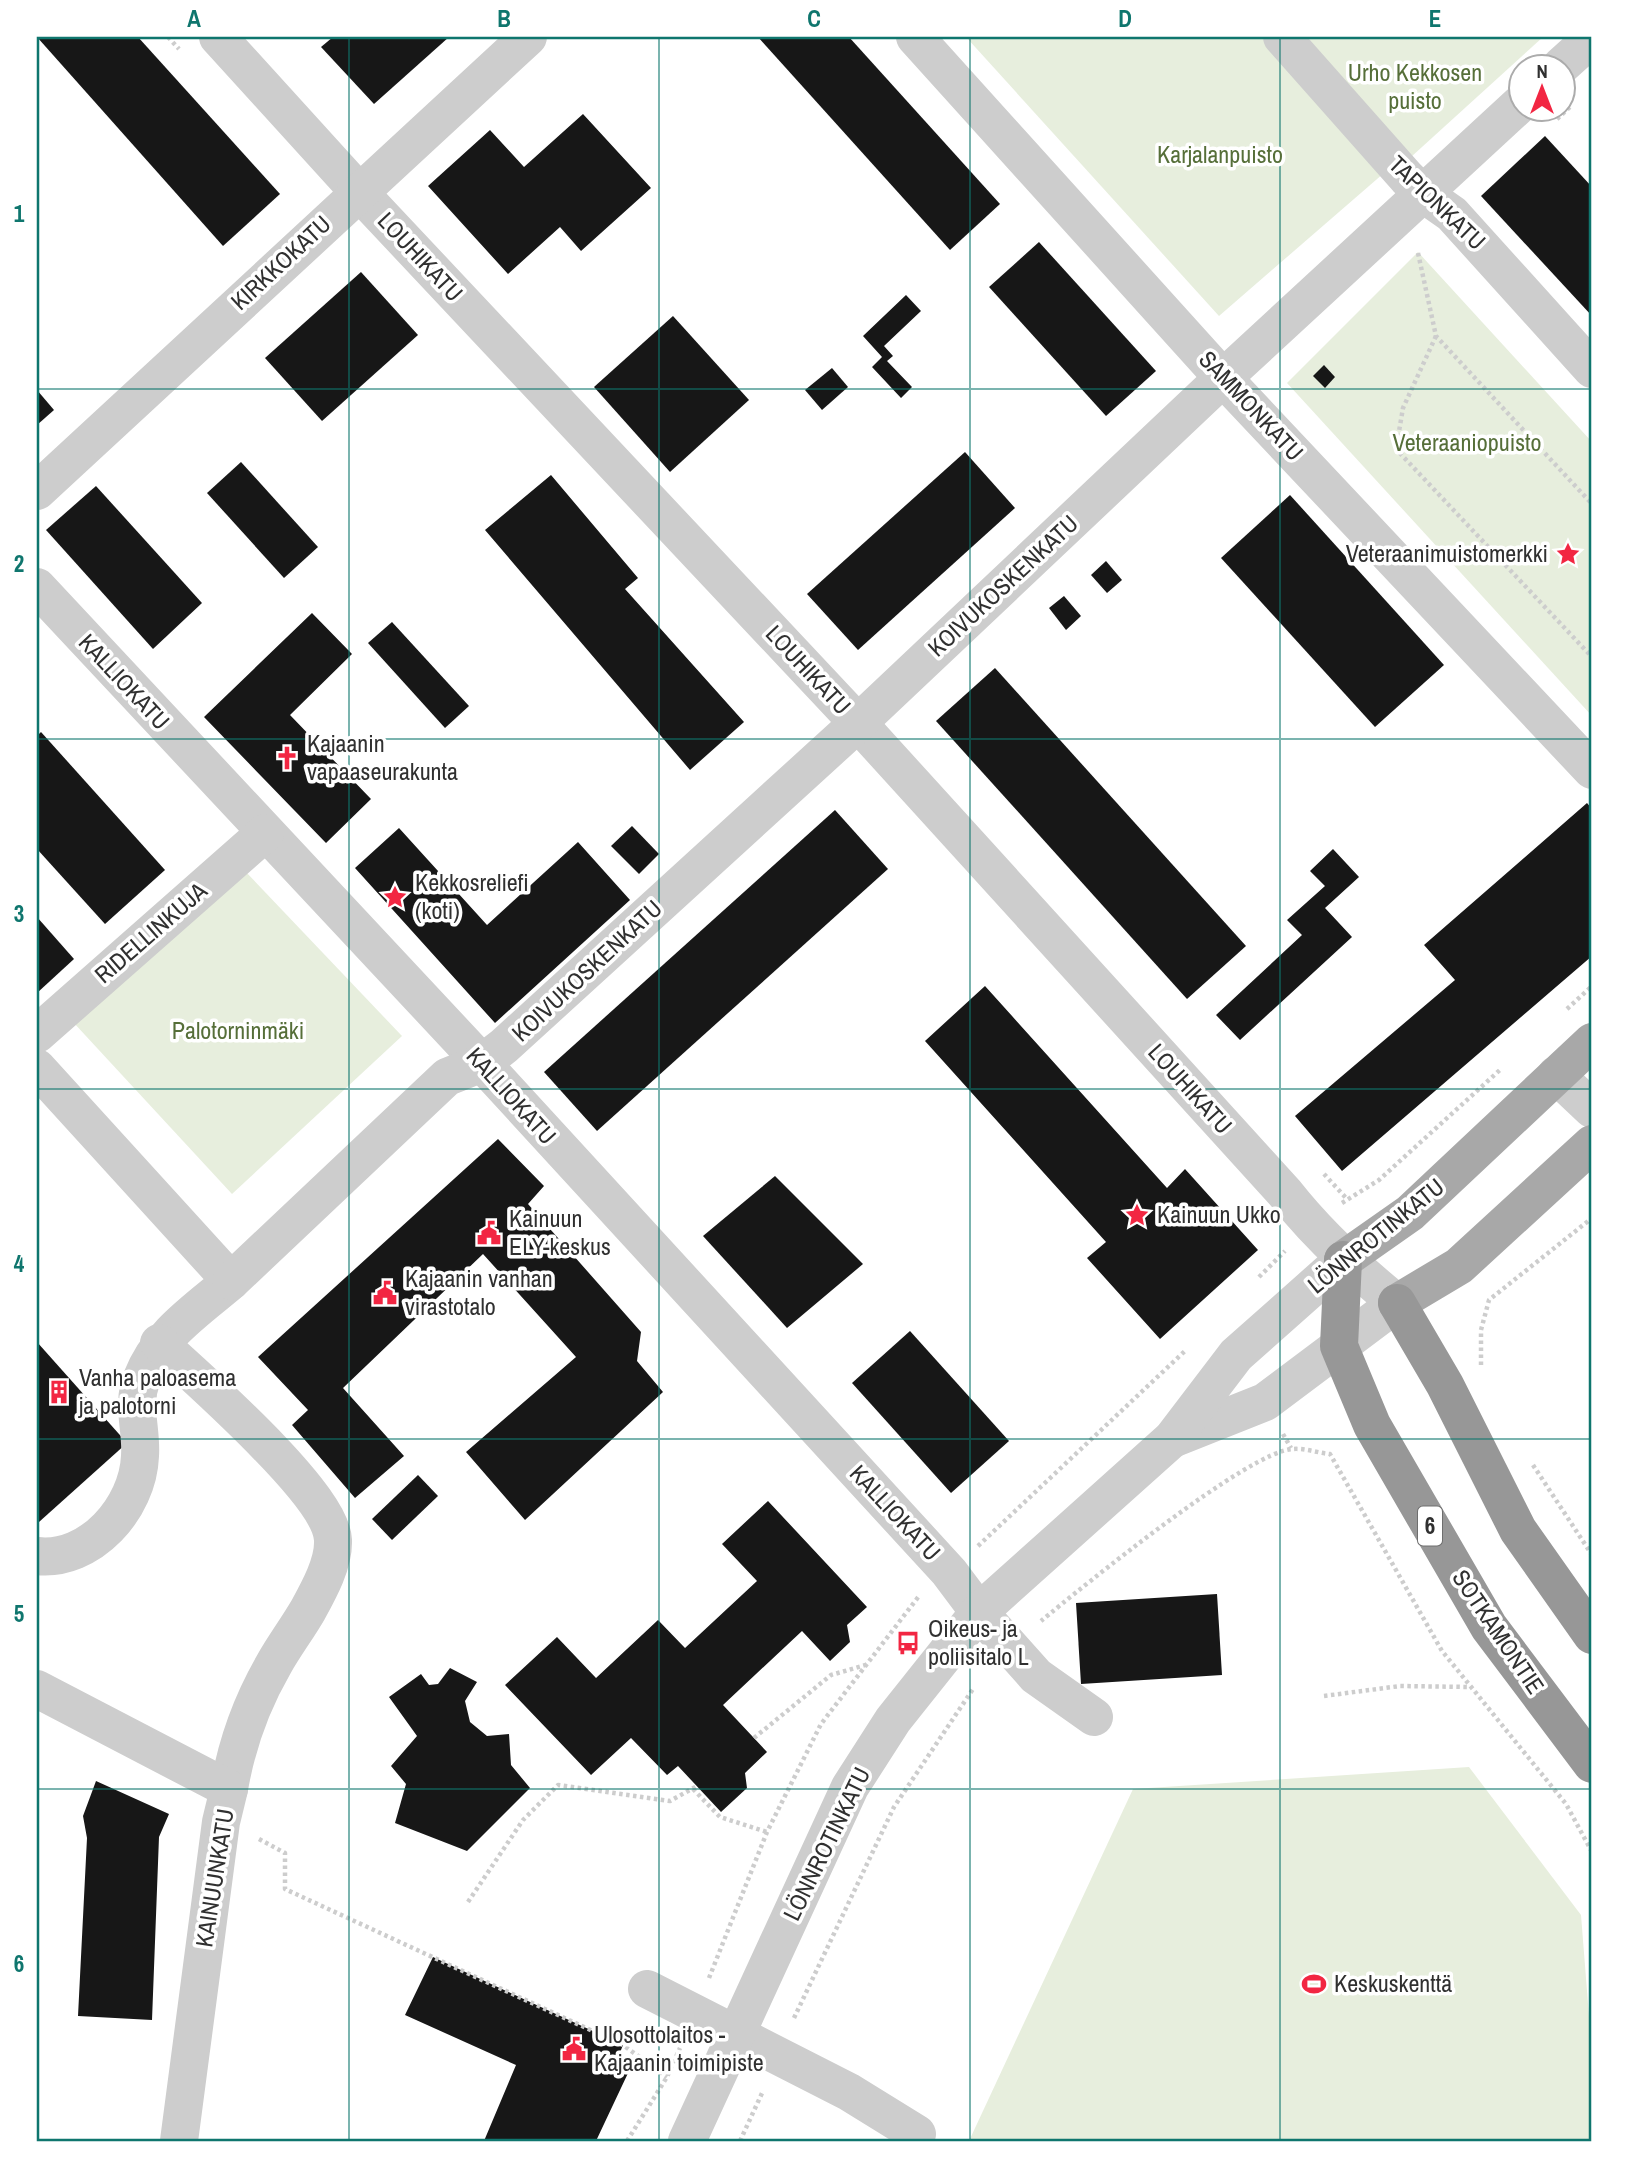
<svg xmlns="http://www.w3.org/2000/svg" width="1629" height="2178" font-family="'Archivo Narrow',sans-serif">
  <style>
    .green { fill: #e7eedd }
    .building { fill: #171717 }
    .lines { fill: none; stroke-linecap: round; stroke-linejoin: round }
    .path { stroke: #cdcdcd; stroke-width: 4.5; stroke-dasharray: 3.5 3.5; stroke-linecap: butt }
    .minor { stroke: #cdcdcd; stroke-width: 38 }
    .major { stroke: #a8a8a8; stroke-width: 38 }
    .highway { stroke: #979797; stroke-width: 38 }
    .grid { fill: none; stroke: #0f766e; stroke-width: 2; stroke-opacity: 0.55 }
    .labels { text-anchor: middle; stroke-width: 7; stroke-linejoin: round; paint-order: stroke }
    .shield { fill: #fff; stroke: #6e6e6e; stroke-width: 2 }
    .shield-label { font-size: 23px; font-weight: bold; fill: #303030 }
    .park-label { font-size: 24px; fill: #566f39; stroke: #fff }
    .street-label { font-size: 24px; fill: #303030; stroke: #fff }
    .poi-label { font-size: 24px; fill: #303030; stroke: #fff; text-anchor: start }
    .neatline { fill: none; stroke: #0f766e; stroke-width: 2.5 }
    .grid-label { font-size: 23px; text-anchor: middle; font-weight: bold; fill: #0f766e }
  </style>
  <rect width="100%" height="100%" fill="#fff"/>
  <g class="green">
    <path d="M966 37H1261L1384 173 1219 316Z"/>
    <path d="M1303 37H1543L1411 157Z"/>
    <path d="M1418 252 1592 442V716L1287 383Z"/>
    <path d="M244 870 402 1036 232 1194 73 1022Z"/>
    <path d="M1469 1767 1581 1915 1592 2054V2141H969L1133 1789Z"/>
  </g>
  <g class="building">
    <path d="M37 37H138L280 194 223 246Z"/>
    <path d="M333 37H449L374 104 321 47Z"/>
    <path d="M758 37H849L1000 204 950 250Z"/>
    <path d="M583 114 651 188 581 251 560 227 508 274 428 186 490 130 524 167Z"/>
    <path d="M1545 136 1592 187V316L1481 196Z"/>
    <path d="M1039 242 1156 371 1106 416 989 287Z"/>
    <path d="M361 272 418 335 322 421 265 358Z"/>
    <path d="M906 295 921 311 884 346 893 356 887 361 912 387 901 398 872 367 882 357 863 336Z"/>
    <path d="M673 316 749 400 670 472 594 387Z"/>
    <path d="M1324 365 1335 377 1325 388 1313 376Z"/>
    <path d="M832 368 848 387 822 410 805 390Z"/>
    <path d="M37 390 54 410 37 425Z"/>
    <path d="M965 452 1015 508 858 650 807 594Z"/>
    <path d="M241 462 318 547 284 578 207 493Z"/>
    <path d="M551 475 638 578 625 589 744 722 690 770 485 530Z"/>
    <path d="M96 486 202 603 153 649 46 530Z"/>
    <path d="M1290 495 1444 665 1375 727 1221 558Z"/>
    <path d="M1106 561 1122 580 1107 593 1091 575Z"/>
    <path d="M1064 596 1081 616 1066 630 1049 608Z"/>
    <path d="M312 613 352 654 290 715 371 799 326 843 204 717Z"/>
    <path d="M392 622 469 706 445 728 368 643Z"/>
    <path d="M995 668 1246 946 1187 999 936 721Z"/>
    <path d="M41 732 165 870 105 924 37 849V736Z"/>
    <path d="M1587 803 1592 809V956L1342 1171 1295 1116 1455 980 1424 945Z"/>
    <path d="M835 810 888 869 597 1131 544 1072Z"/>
    <path d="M632 826 659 854 639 874 611 846Z"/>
    <path d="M399 828 487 925 578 842 630 900 495 1023 355 868Z"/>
    <path d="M1333 849 1359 877 1325 908 1352 937 1240 1040 1216 1015 1302 935 1287 920 1325 886 1310 871Z"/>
    <path d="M37 917 74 959 37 993Z"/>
    <path d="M985 986 1167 1188 1185 1169 1258 1250 1160 1339 1087 1258 1106 1242 925 1041Z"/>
    <path d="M498 1139 544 1186 528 1204 641 1332 637 1361 663 1392 525 1520 466 1452 576 1357 483 1254 343 1388 404 1456 355 1498 292 1425 308 1410 258 1357Z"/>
    <path d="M775 1176 863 1264 787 1328 703 1236Z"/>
    <path d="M910 1331 1009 1441 951 1493 852 1383Z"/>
    <path d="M37 1342 127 1443 39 1522 37 1520Z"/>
    <path d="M418 1475 438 1496 392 1540 372 1519Z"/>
    <path d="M768 1501 867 1607 847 1625 850 1642 830 1661 802 1631 723 1705 767 1752 745 1773 747 1788 721 1812 678 1766 667 1775 631 1738 591 1775 505 1685 557 1637 596 1678 658 1620 685 1648 757 1581 722 1544Z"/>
    <path d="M1217 1594 1222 1675 1081 1684 1076 1603Z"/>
    <path d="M450 1668 477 1682 465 1701 470 1722 487 1736 509 1734 511 1765 530 1788 467 1851 395 1823 406 1784 391 1766 417 1736 389 1697 421 1674 429 1685 438 1684Z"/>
    <path d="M96 1781 169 1814 159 1837 152 2020 78 2016 87 1838 83 1816Z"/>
    <path d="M433 1957 623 2045 615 2065 629 2071 596 2141H484L516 2065 405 2015Z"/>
  </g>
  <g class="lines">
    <g class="path">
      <path d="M168 37 179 49"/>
      <path d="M1557 119 1571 106"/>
      <path d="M1418 253 1436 336 1592 504"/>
      <path d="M1436 336 1403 408 1396 449 1592 657"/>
      <path d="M1567 1009 1592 986"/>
      <path d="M1324 1174 1347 1199"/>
      <path d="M1342 1203 1379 1180 1501 1069"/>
      <path d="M1259 1277 1285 1251"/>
      <path d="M1481 1365V1330L1489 1300 1592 1218"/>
      <path d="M1283 1434 1291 1448"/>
      <path d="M1533 1465 1592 1555"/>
      <path d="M978 1546 1186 1350"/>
      <path d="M1041 1621C1081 1588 1250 1450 1293 1449 1305 1448 1318 1453 1330 1454L1442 1651 1566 1804 1592 1852"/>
      <path d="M1324 1696 1400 1686 1470 1687"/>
      <path d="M754 1738 831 1675 869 1664"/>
      <path d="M693 1789 720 1817 767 1832"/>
      <path d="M259 1839 285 1853V1889L623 2045 667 2077"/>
      <path d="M468 1902 523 1820 558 1785 670 1801 697 1786"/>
      <path d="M709 1978 767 1832 821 1724 919 1596"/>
      <path d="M794 2018 894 1807 973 1689"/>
      <path d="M627 2141 667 2077 680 2048"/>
      <path d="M740 2141 763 2091"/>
    </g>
    <g class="minor">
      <path d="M218 37 358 191 858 723 1285 1193C1318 1235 1355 1269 1397 1303L1265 1402 1172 1439"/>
      <path d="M915 37 1223 378 1592 770"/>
      <path d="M1282 37 1407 178 1422 193 1452 214 1592 369"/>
      <path d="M1561 66 1592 38"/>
      <path d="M37 491 528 37"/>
      <path d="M37 587 482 1063 949 1572 979 1612 1036 1676 1094 1717"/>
      <path d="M37 1034 265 833"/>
      <path d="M37 1068 231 1281C197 1310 158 1335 142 1378 131 1406 142 1428 140 1456 138 1508 90 1562 37 1556"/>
      <path d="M1556 1075 1592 1109"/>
      <path d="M231 1281 447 1077 482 1063 504 1046 858 723 1223 378 1520 104"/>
      <path d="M159 1343C196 1377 331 1494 333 1540 334 1563 319 1590 308 1610 297 1629 284 1646 274 1664 252 1702 236 1747 229 1789"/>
      <path d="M37 1689 229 1789 221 1822 179 2141"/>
      <path d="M647 1989 849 2092 917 2134"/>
      <path d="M687 2141 850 1787 893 1720 979 1612 1172 1439 1236 1355 1343 1260"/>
    </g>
    <g class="major">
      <path d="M1343 1260 1410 1213 1592 1042"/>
      <path d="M1397 1303 1459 1266 1592 1144"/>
    </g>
    <g class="highway">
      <path d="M1343 1260 1339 1346 1372 1425 1489 1627 1592 1764"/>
      <path d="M1397 1303 1445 1385 1518 1530 1592 1635"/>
    </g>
  </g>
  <path class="grid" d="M349 37V2141M659 37V2141M970 37V2141M1280 37V2141M37 389H1592M37 739H1592M37 1089H1592M37 1439H1592M37 1789H1592"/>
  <defs>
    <g id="sight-bare" transform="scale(1.89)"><path d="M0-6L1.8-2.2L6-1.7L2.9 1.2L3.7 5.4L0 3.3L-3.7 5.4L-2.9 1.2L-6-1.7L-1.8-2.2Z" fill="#f22642" stroke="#fff" stroke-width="2.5" paint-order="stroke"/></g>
    <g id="church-bare" transform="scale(1.89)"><path d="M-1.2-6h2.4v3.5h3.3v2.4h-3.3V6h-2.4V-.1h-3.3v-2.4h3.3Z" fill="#f22642" stroke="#fff" stroke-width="2.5" paint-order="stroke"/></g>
    <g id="civic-bare" transform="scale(1.89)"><path d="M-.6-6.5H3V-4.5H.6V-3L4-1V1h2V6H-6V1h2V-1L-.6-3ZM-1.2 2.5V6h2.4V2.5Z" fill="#f22642" stroke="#fff" stroke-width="2.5" paint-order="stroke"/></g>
    <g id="building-bare" transform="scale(1.89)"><path d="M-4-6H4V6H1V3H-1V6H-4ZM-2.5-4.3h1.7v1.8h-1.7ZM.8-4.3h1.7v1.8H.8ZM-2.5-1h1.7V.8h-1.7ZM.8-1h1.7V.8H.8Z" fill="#f22642" stroke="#fff" stroke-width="2.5" paint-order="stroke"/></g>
    <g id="bus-bare" transform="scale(1.89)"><path d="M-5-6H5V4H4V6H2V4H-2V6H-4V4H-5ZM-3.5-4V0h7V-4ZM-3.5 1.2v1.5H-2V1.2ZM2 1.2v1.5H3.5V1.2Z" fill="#f22642" stroke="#fff" stroke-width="2.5" paint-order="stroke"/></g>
    <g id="stadium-bare" transform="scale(1.89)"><path d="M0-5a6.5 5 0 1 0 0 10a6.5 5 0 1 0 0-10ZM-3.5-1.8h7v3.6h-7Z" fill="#f22642" stroke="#fff" stroke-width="2.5" paint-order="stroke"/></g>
  </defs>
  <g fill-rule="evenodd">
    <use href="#sight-bare" x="1568" y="554"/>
    <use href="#church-bare" x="287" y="758"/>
    <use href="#sight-bare" x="395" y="897"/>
    <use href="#sight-bare" x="1137" y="1215"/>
    <use href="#civic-bare" x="489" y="1233"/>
    <use href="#civic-bare" x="385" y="1293"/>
    <use href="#building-bare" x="59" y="1392"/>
    <use href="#bus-bare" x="908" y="1643"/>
    <use href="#stadium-bare" x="1314" y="1984"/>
    <use href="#civic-bare" x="574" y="2049"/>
  </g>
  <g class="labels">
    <rect class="shield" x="1418" y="1506.5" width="24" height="39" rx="5"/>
    <g class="shield-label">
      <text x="1430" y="1534">6</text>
    </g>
    <g class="park-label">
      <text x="1415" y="81">Urho Kekkosen<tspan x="1415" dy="28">puisto</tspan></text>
      <text x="1220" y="163">Karjalanpuisto</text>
      <text x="1467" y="451">Veteraaniopuisto</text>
      <text x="238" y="1039">Palotorninmäki</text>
    </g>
    <g class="street-label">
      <text transform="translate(1437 203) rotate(44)" y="8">TAPIONKATU</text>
      <text transform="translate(420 257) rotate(47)" y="8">LOUHIKATU</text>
      <text transform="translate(281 263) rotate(-43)" y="8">KIRKKOKATU</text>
      <text transform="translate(1251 406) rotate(47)" y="8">SAMMONKATU</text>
      <text transform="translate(1003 586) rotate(-43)" y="8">KOIVUKOSKENKATU</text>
      <text transform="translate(808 670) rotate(47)" y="8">LOUHIKATU</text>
      <text transform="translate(124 682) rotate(47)" y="8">KALLIOKATU</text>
      <text transform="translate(151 933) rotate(-41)" y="8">RIDELLINKUJA</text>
      <text transform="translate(587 971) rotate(-43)" y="8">KOIVUKOSKENKATU</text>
      <text transform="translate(1190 1089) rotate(48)" y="8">LOUHIKATU</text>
      <text transform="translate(511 1096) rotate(48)" y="8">KALLIOKATU</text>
      <text transform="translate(1376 1236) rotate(-39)" y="8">LÖNNROTINKATU</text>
      <text transform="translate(895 1513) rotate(47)" y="8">KALLIOKATU</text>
      <text transform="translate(1498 1632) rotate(56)" y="8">SOTKAMONTIE</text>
      <text transform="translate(827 1844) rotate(-64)" y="8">LÖNNROTINKATU</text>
      <text transform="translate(215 1878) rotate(-81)" y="8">KAINUUNKATU</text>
    </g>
    <g class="poi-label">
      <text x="1548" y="562" text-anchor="end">Veteraanimuistomerkki</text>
      <text x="307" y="752">Kajaanin<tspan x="307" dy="28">vapaaseurakunta</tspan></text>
      <text x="415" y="891">Kekkosreliefi<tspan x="415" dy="28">(koti)</tspan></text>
      <text x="1157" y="1223">Kainuun Ukko</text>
      <text x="509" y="1227">Kainuun<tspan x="509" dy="28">ELY-keskus</tspan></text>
      <text x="405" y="1287">Kajaanin vanhan<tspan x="405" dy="28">virastotalo</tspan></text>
      <text x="79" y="1386">Vanha paloasema<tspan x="79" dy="28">ja palotorni</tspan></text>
      <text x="928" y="1637">Oikeus- ja<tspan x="928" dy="28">poliisitalo L</tspan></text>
      <text x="1334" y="1992">Keskuskenttä</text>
      <text x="594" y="2043">Ulosottolaitos -<tspan x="594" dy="28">Kajaanin toimipiste</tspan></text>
    </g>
  </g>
  <rect width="1629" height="2178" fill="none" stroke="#ffffff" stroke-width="77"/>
  <g transform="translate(1542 88)"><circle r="33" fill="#ffffff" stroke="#acacac" stroke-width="2"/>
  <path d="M0-5L12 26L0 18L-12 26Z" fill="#f22642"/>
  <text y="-10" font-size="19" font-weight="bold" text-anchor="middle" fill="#303030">N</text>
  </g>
  <rect x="38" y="38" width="1552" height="2102" class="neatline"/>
  <g class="grid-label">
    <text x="194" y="27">A</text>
    <text x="504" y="27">B</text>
    <text x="814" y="27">C</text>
    <text x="1125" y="27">D</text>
    <text x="1435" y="27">E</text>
    <text x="19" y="222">1</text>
    <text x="19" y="572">2</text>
    <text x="19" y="922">3</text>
    <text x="19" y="1272">4</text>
    <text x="19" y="1622">5</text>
    <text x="19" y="1972">6</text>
  </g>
</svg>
